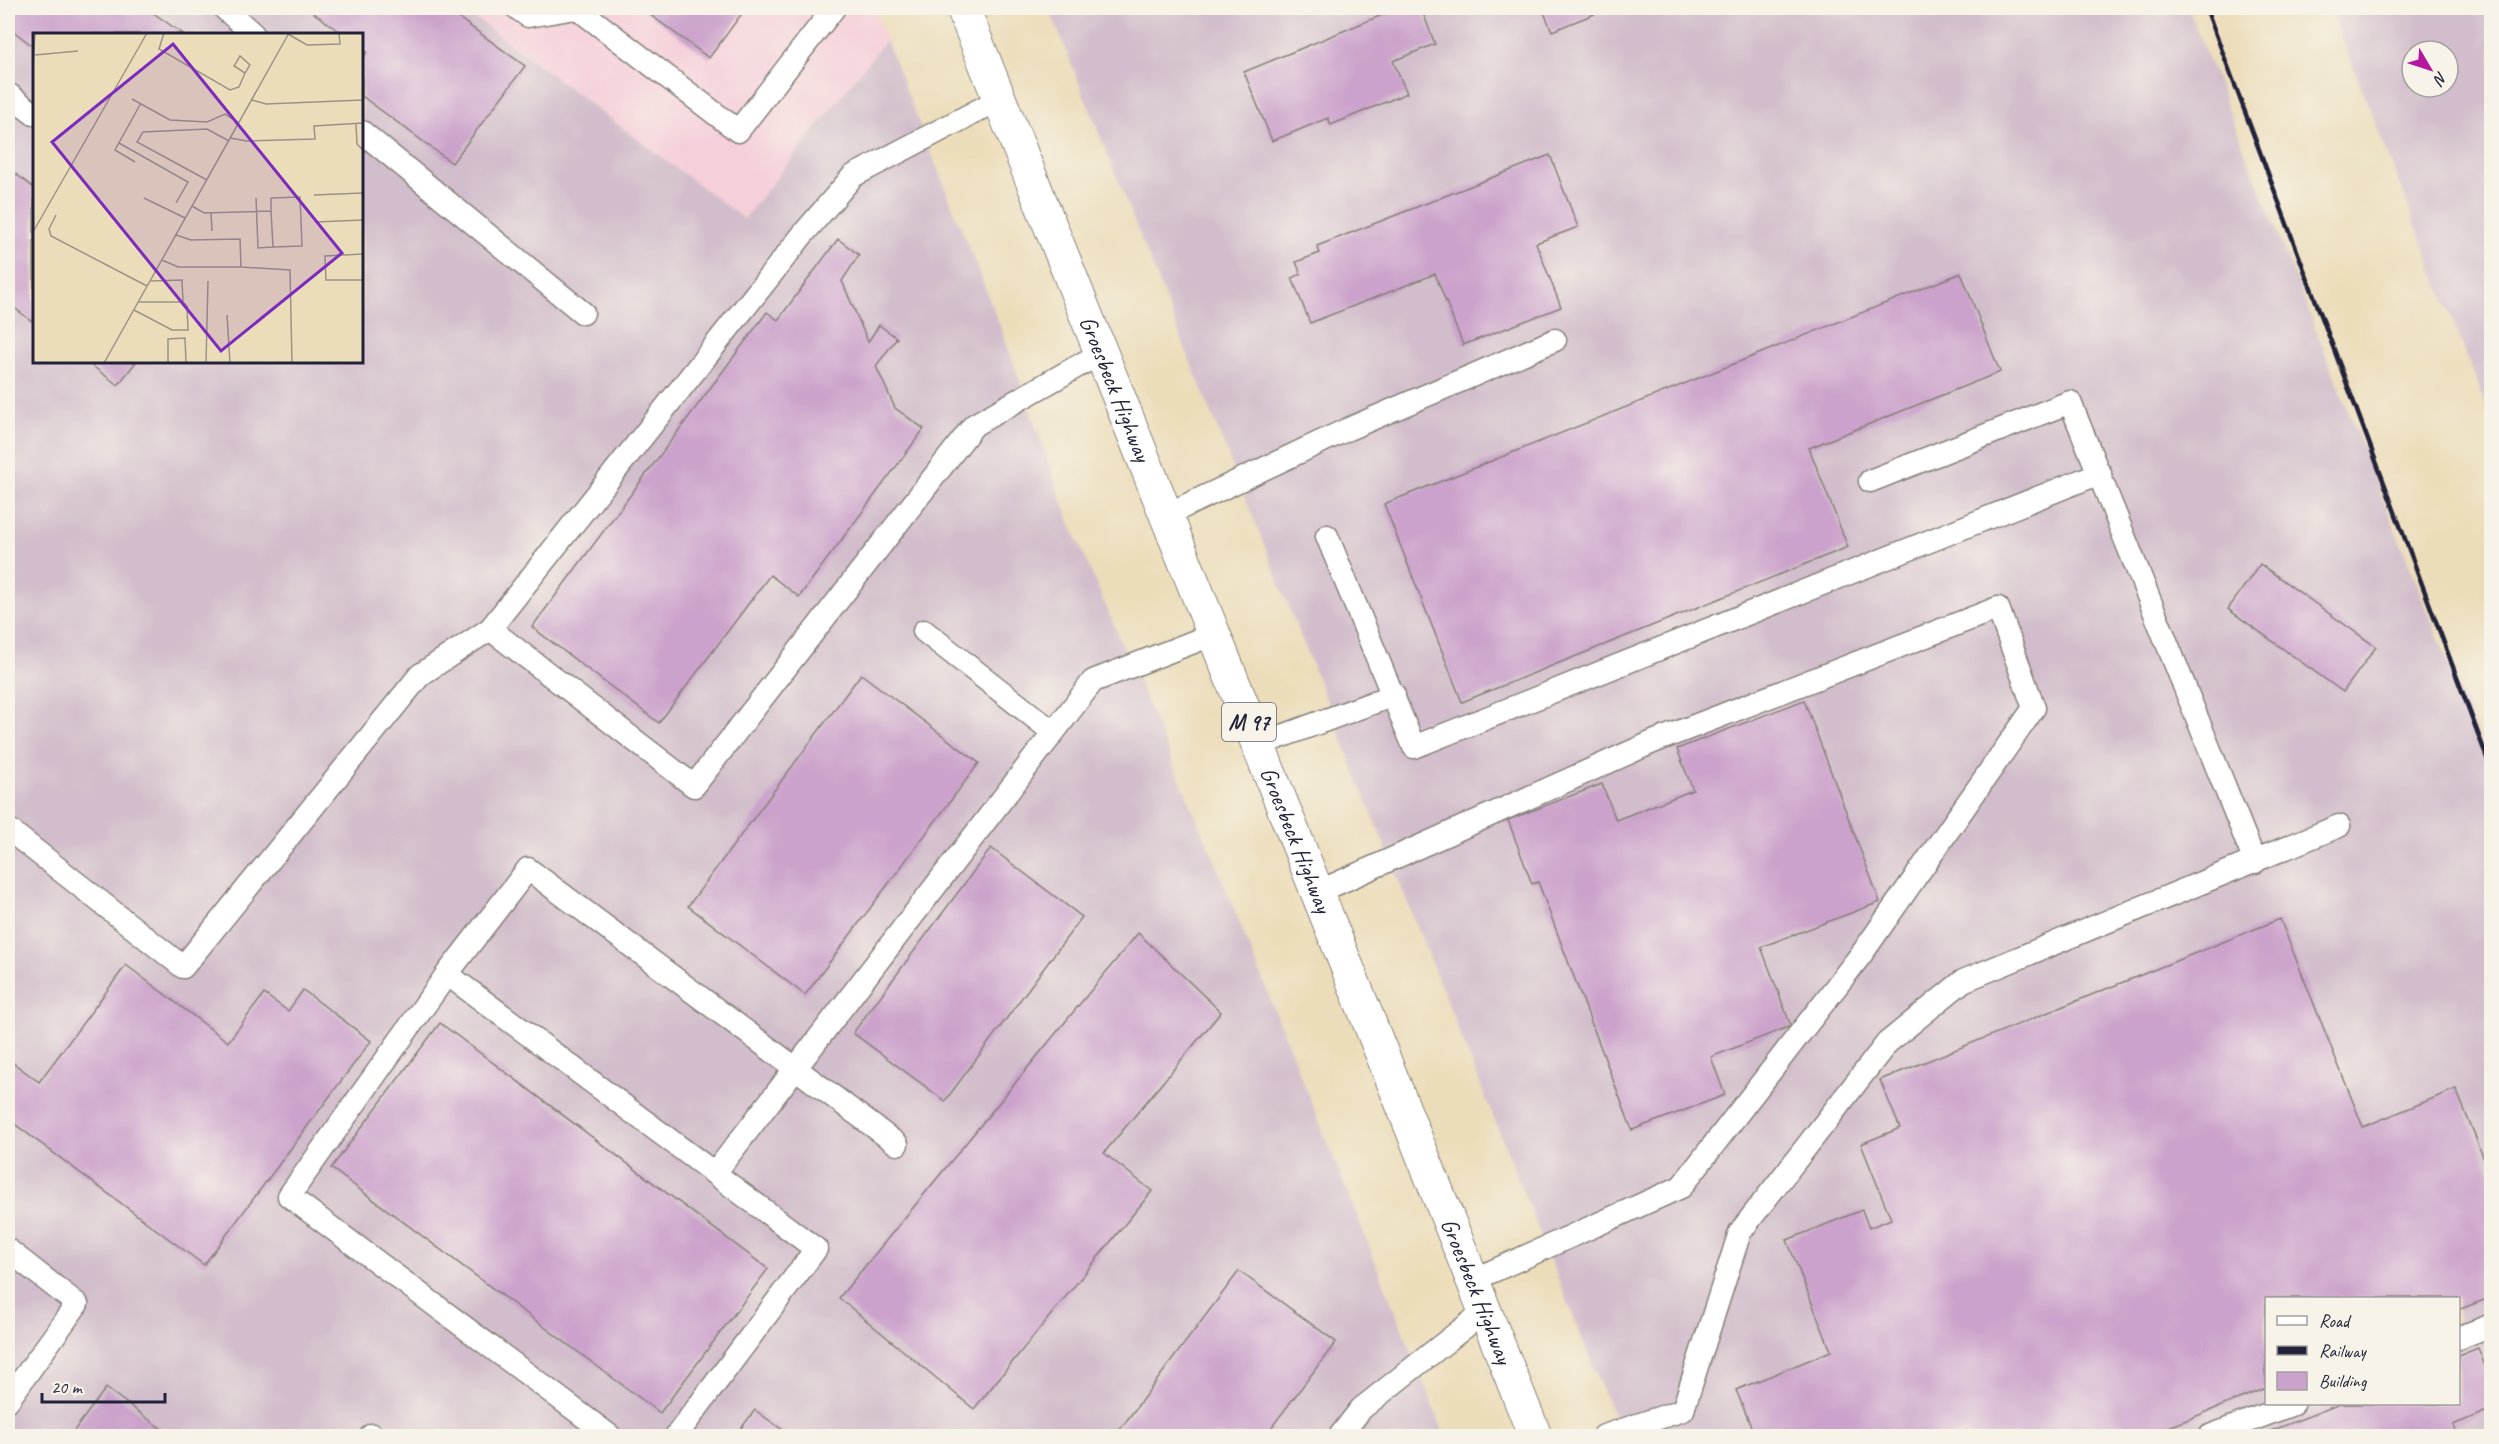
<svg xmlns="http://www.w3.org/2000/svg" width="2499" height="1444" font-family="Caveat,sans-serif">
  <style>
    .built { fill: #f5cfda }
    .industrial { fill: #d1bdcb; fill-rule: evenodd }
    .building { fill: #cba2cb }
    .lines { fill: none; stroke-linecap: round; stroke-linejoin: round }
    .service-casing { stroke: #87807a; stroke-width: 25 }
    .primary-casing { stroke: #87807a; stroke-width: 35 }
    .service { stroke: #fff; stroke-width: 22 }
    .primary { stroke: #fff; stroke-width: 33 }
    .rail { stroke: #22223b; stroke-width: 4.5 }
    .labels { text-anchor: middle; stroke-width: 6; stroke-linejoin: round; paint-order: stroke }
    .shield { fill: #f7f3e8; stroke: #62616f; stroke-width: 1.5 }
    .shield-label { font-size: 22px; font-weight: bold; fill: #22223b }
    .street-label { font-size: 24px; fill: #22223b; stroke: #f7f3e8 }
    .inset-road { fill: none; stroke: #9b9287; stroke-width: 1.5 }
    .view { fill: #7b2cbf; fill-opacity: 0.15; stroke: #7b2cbf; stroke-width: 3 }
    .inset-edge { fill: none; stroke: #22223b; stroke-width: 3 }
  </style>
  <rect width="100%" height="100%" fill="#f7f3e8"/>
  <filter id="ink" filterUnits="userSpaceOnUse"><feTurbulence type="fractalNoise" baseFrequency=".0167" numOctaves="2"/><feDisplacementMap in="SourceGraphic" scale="12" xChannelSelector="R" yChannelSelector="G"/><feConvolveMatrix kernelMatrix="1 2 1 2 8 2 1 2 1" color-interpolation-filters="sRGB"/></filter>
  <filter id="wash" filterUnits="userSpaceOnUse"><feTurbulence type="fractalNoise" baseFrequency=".008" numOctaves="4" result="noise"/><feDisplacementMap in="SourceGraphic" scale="24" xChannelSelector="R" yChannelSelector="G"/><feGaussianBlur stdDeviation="1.35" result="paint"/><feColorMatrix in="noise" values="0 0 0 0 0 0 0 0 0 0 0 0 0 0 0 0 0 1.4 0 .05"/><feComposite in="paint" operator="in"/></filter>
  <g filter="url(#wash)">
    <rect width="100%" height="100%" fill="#ecddba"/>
    <path class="built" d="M462 8H874L886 40 744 219Z"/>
    <g class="industrial">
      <path d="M8 8H462L744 219 886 40 1003 333 1068 518 1214 859 1445 1436H8ZM34 34H362V362H34Z"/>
      <path d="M1049 8H2188L2491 770V1436H1621ZM2266 1298H2458V1404H2266Z"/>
      <path d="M2330 8H2491V418L2384 145ZM2412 51H2448V87H2412Z"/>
    </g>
    <g id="blocks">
      <g class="building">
        <path d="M8 8H146L183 34H34V47L8 27Z"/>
        <path d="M307 8H445L525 66 452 163 362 96V60L367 52 362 48V34H343Z"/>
        <path d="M641 8H746L709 58Z"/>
        <path d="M1399 8H1421L1435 44 1393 61 1407 93 1331 125 1328 118 1272 141 1244 72Z"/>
        <path d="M1542 8H1609L1552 31Z"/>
        <path d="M1550 155 1578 227 1536 243 1561 307 1463 345 1435 274 1310 323 1292 278 1301 274 1296 262 1320 253 1317 246Z"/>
        <path d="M8 168 34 188V323L8 303Z"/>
        <path d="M838 239 859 255 842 281 868 342 879 325 897 338 876 366 895 408 924 429 799 597 770 575 659 723 532 627 767 312 778 320Z"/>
        <path d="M1961 273 2000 372 1809 448 1848 547 1462 702 1384 504Z"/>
        <path d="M87 362H136L118 385Z"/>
        <path d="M2260 564 2376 647 2343 692 2228 609Z"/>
        <path d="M861 674 979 763 805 995 688 906Z"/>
        <path d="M1804 700 1880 902 1761 947 1791 1026 1711 1057 1725 1095 1632 1130 1538 882 1532 884 1508 820 1602 784 1616 820 1693 790 1677 749Z"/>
        <path d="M991 848 1082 917 945 1101 853 1033Z"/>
        <path d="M2280 919 2363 1127 2456 1089 2492 1179V1297L2458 1310V1298H2266V1388L2147 1436H1969L1967 1431 1954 1436H1755L1736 1390 1831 1351 1787 1240 1862 1210 1869 1228 1891 1219 1861 1144 1900 1128 1880 1080Z"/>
        <path d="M1138 933 1221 1012 1104 1153 1152 1191 974 1409 839 1298Z"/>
        <path d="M126 965 228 1042 264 994 288 1011 303 990 371 1041 204 1265 8 1119V1059L39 1082Z"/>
        <path d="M440 1023 768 1269 660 1413 331 1168Z"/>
        <path d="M1239 1271 1336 1342 1265 1436H1115Z"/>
        <path d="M2478 1348 2492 1384V1409L2453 1425 2457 1436H2258L2340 1404H2458V1356Z"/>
        <path d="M106 1388 171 1436H70Z"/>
        <path d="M755 1410 791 1436H735Z"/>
      </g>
    </g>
  </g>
  <g filter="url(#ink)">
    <use href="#blocks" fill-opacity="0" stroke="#87807a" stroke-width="1.5"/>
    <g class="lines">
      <g class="service-casing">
        <g id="service">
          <path d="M224 8 253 34"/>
          <path d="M517 8 528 16 576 8"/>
          <path d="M577 8 738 131 834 8"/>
          <path d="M8 94 34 114"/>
          <path d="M1000 99 853 176 804 233 490 629 694 786 974 425 1101 353"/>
          <path d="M362 132 583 313"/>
          <path d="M1870 481 2070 402 2255 862"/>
          <path d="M1166 515 1346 430 1555 340"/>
          <path d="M1327 536 1414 747 2100 473"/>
          <path d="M924 631 1053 732"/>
          <path d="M1258 745 1394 695"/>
          <path d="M8 829 183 967 420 675 490 629"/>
          <path d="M1318 892 1653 742 1998 608 2034 708 1863 952 1681 1187 1473 1280"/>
          <path d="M447 974 528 869 897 1144"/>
          <path d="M715 1173 1093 681 1214 634"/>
          <path d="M8 1250 77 1304 8 1400"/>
          <path d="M2458 1338 2492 1325"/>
          <path d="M371 1436 372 1435"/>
          <path d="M610 1436 289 1196 447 974 816 1249 676 1436"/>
          <path d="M1340 1436 1361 1409 1485 1311"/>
          <path d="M1604 1436 1683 1410 1740 1232 1887 1043 1963 981 2339 826"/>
          <path d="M2210 1436 2293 1404"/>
        </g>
      </g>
      <g class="primary-casing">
        <g id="primary">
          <path id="s1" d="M963 8 1535 1436"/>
        </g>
      </g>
      <use href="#service" class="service"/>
      <use href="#primary" class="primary"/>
      <path class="rail" d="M2206 8 2492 771"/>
    </g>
  </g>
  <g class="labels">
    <rect class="shield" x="1222" y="703" width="54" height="38" rx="4.5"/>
    <g class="shield-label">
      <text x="1249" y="730">M 97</text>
    </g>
    <g class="street-label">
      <text dy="8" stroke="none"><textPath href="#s1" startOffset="410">Groesbeck Highway</textPath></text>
      <text dy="8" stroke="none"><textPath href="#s1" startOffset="896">Groesbeck Highway</textPath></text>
      <text dy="8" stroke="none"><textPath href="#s1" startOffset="1382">Groesbeck Highway</textPath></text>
    </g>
  </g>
  <g transform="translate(33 33)">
    <rect width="330" height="330" fill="#ecddba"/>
    <path class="inset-road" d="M131 0 126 16 197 57 206 54 212 40 217 32 207 23 201 33 212 40M255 1 274 12 307 11 306 0M2 22 45 18M0 33 2 0M99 66 137 87 174 89 192 81 206 90M219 67 233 71 330 67M323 91 324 111 330 117M197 105 214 108 282 106 281 93 330 90M86 110 155 149 143 170M102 129 82 117 108 70M174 147 104 109 110 99 174 96 196 108M281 162 330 160M111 165 152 185M223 165 225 215 240 214M159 173 171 180 238 178 240 214 269 213 267 164 238 165V178M178 180 179 198M23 182 16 196 18 203 114 253M283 189 330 187M0 199 114 0M330 221 292 223 293 247H330M129 227 145 234H208L207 206 158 207 143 202M208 234 257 237 259 330M106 269H150L149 247 118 248M101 277 139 297H155L154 273 150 269M194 282 197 330M71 330 256 0M135 330V306L152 305 153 330M173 330 175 248"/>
    <path class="view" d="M140 11 309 220 188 318 19 109Z"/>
    <rect width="330" height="330" class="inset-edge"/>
  </g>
  <rect width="2499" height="1444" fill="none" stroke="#f7f3e8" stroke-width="30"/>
  <rect x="2265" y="1297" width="195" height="108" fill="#f7f3e8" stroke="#a29fa3" stroke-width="1.5"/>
  <rect x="2277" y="1316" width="30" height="9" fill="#ffffff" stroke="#a29fa3" stroke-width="1.5"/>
  <text x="2319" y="1327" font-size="18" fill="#22223b">Road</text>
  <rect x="2277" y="1346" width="30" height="9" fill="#22223b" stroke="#a29fa3" stroke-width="1.5"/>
  <text x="2319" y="1357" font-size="18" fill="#22223b">Railway</text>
  <rect x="2277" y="1372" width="30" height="18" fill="#cba2cb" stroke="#a29fa3" stroke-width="1.5"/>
  <text x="2319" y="1387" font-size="18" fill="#22223b">Building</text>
  <g transform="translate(2430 69) rotate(129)"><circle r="28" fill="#f7f3e8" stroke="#a29fa3" stroke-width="1.5"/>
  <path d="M0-4.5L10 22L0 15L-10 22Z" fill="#b5179e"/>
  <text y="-9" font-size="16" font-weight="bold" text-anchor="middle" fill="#22223b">N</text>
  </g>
  <path d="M42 1393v9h123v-9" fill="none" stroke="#22223b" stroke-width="3"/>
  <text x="51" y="1393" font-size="18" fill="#22223b" stroke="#f7f3e8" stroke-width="4.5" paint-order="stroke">20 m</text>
</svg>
